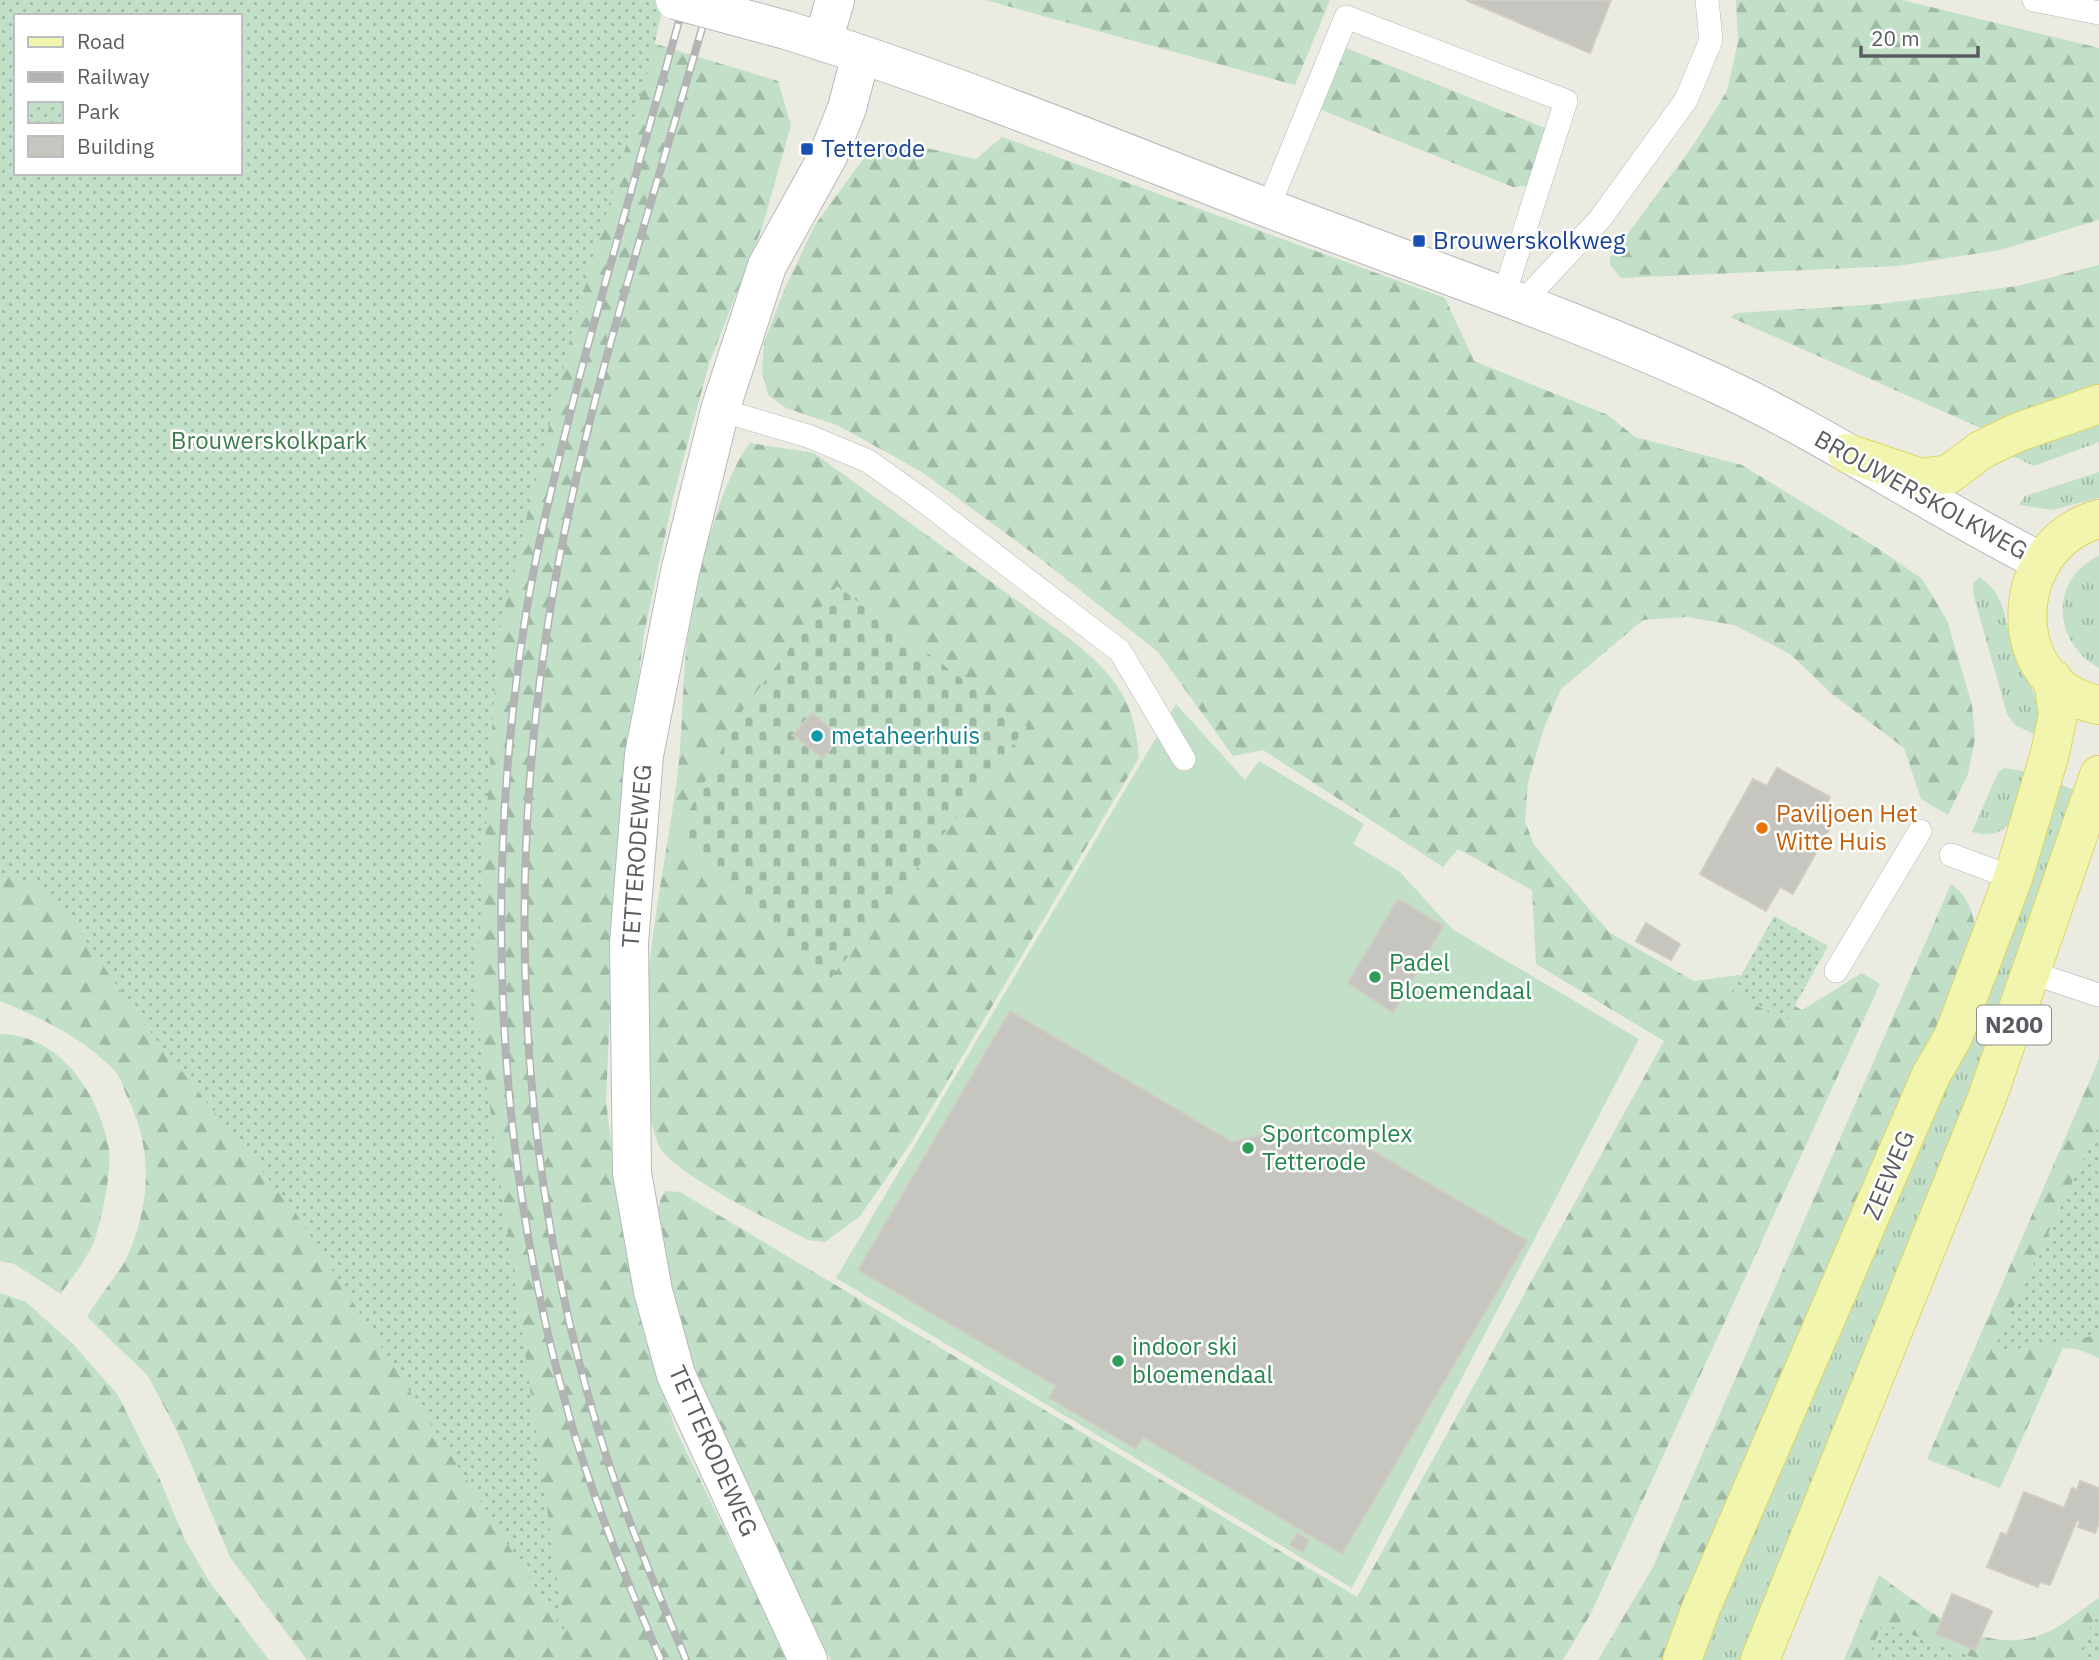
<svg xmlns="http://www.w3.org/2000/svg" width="2099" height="1660" font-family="'IBM Plex Sans',sans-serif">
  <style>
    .grass { fill: url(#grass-tufts) }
    .forest { fill: url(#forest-firs) }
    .cemetery { fill: url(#cemetery-stones) }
    .park { fill: url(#park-dots); fill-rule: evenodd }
    .pitch { fill: #c1e0c7 }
    .building { fill: #c7c5bf; stroke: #cfcdc1; stroke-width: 2 }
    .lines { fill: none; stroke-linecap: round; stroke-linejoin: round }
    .service-casing { stroke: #b7b8bd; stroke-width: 24 }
    .minor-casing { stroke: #b7b8bd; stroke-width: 40 }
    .secondary-casing { stroke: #b6b7bd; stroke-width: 40 }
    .primary-casing { stroke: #dfd567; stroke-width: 40 }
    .service { stroke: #fff; stroke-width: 23 }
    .minor { stroke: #fff; stroke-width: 38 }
    .secondary { stroke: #fff; stroke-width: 38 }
    .primary { stroke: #f2f5ae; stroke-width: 38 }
    .rail-casing { stroke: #b2b3b3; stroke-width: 8 }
    .rail { stroke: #fff; stroke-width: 5; stroke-dasharray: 16; stroke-linecap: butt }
    .secondary-bridge-casing { stroke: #b6b7bd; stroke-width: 40; stroke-linecap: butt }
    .secondary-bridge { stroke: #fff; stroke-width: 38 }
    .transit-dot { fill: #1a4fb4; stroke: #fff; stroke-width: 2.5 }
    .culture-dot { fill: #0f9aa8; stroke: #fff; stroke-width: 2.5 }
    .food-dot { fill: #e8710a; stroke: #fff; stroke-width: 2.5 }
    .leisure-dot { fill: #2e9e5b; stroke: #fff; stroke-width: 2.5 }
    .labels { text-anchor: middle; stroke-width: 5; stroke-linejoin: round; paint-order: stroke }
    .shield { fill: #fff; stroke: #8c8d90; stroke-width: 2 }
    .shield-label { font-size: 23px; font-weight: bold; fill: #5a5c61 }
    .transit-label { font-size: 24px; fill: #164399; stroke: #fff; text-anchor: start }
    .park-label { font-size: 24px; fill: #3e7c4d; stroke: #fff }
    .street-label { font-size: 24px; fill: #5a5c61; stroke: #fff }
    .culture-label { font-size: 24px; fill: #0d838f; stroke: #fff; text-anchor: start }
    .food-label { font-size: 24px; fill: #c56008; stroke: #fff; text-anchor: start }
    .leisure-label { font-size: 24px; fill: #27864d; stroke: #fff; text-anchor: start }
  </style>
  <defs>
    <pattern id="grass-tufts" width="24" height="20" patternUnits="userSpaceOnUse" patternTransform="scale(1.75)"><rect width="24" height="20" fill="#c1e0c7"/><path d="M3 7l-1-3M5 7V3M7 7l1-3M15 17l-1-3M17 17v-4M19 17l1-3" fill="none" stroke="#a0b9a5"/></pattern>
    <pattern id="forest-firs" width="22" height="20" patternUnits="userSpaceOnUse" patternTransform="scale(1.75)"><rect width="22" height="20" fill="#c1e0c7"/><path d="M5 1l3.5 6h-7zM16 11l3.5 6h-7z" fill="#a0b9a5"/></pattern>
    <pattern id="cemetery-stones" width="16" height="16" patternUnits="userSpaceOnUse" patternTransform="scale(1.75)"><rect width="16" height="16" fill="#c1e0c7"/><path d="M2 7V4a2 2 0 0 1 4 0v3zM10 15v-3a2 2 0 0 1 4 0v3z" fill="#a0b9a5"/></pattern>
    <pattern id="park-dots" width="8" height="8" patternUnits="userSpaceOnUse" patternTransform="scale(1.75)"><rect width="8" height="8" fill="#c1e0c7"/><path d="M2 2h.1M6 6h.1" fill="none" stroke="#a0b9a5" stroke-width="1.8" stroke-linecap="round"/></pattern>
  </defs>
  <rect width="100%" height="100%" fill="#ebebe2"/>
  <g class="grass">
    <path d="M2099 418V442L2034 466 2008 454Z"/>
    <path d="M2099 472V498L2052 510 2019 505 2025 496Z"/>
    <path d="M2099 556V668C2053 643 2048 579 2099 556Z"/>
    <path d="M1979 577C2007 596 2004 619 2013 648 2025 683 2045 696 2037 736L2015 725 2007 714 1974 597 1973 584Z"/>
    <path d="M2005 768 2028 772C2019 803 2016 844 1972 832L1998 772Z"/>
    <path d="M2057 783 2077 791 2026 954 1746 1660H1699Z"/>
  </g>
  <g class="forest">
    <path d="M985 0H1330L1295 85Z"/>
    <path d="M1736 0H1902L2099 48V220L2000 250 1897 266 1621 278 1610 265V258L1694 144 1727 91 1738 42Z"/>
    <path d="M566 17 778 81 791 125 762 228 709 364 674 494 644 634 616 869 606 1102 622 1226 643 1331 675 1428 788 1660H307L230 1557 177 1431 148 1376 87 1317C98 1297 116 1278 126 1259 152 1204 153 1147 126 1094 123 1086 120 1076 114 1070 82 1037 41 1018 0 1001V755Z"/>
    <path d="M1346 48 1550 130 1530 186 1513 187 1319 109Z"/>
    <path d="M1002 137 1445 298 1474 361 1608 415 1635 437 1742 465 1879 549 1922 579 1947 620 1972 705 1975 739 1968 774 1948 815 1921 799 1904 748 1832 694 1790 654 1734 625 1686 617 1643 620 1561 689 1544 728 1528 782 1525 821 1534 845 1610 933 1694 981 1739 975 1802 1010 1862 973 1880 984 1590 1615 1563 1660H831C764 1533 690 1400 664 1257 660 1237 651 1208 666 1191L680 1192 1357 1597 1664 1041 1536 964 1532 890 1458 849 1443 867 1263 750 1233 756 1158 652 1042 560 922 472 839 426 786 408 768 395 762 371 764 342 785 288 815 225 869 151 903 143 976 159Z"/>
    <path d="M2099 265V391L1983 429 1730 317 1737 313 1880 304 2017 286Z"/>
    <path d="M750 443 814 453 1074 642C1117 678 1135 701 1139 758L911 1143 860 1216 825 1242 808 1240C778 1224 668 1172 658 1144 622 1047 666 874 678 770 684 717 682 654 693 601 702 559 724 475 750 443Z"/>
    <path d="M1951 884C1969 897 1973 912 1976 933L1886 1145 1674 1626 1663 1660H1598L1653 1567Z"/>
    <path d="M0 1034C61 1035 99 1094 109 1149 112 1170 101 1225 93 1244 85 1262 71 1278 61 1294L14 1264 0 1261Z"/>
    <path d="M2099 1059V1358L2077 1349 2063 1348 2000 1488 1927 1459Z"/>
    <path d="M0 1293 26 1302 73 1344 118 1395 160 1480 185 1540 209 1581 269 1660H0Z"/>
    <path d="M1879 1575C1923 1607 1977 1653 2034 1637 2058 1631 2079 1611 2099 1598V1660H1844Z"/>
  </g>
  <path class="cemetery" d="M837 586 1027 727 831 978 676 836 742 711Z"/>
  <g class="park">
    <path d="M0 0H664L652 57 574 324 498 635 475 1003 565 1634 295 1212 139 1018 69 916 32 884 0 873ZM16 16H240V173H16Z"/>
    <path d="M1774 916 1828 946 1786 1022 1732 992Z"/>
    <path d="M2099 1125V1335L1992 1353Z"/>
    <path d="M2099 1606V1660H2077Z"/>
    <path d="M1882 1623 1980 1660H1868Z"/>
  </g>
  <path class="pitch" d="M1176 704 1245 780 1259 761 1364 824 1353 844 1400 872 1452 929 1639 1039 1352 1588 836 1278Z"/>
  <g class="building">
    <path d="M1466 0H1611L1590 53Z"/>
    <path d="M812 713 840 737 823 758 793 735Z"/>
    <path d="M1777 768 1830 797 1818 819 1831 826 1793 894 1780 887 1766 911 1700 874 1753 779 1767 786Z"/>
    <path d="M1398 899 1443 926 1393 1013 1348 983Z"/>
    <path d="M1646 923 1680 944 1671 960 1636 941Z"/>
    <path d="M1010 1011 1232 1142 1292 1127 1322 1144 1332 1127 1527 1241 1342 1554 1143 1437 1136 1449 1049 1398 1056 1386 858 1270Z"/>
    <path d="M2080 1481 2099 1488V1523L2095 1533 2078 1527 2080 1522 2077 1520 2050 1585 2040 1582 2038 1587 1987 1567 2001 1533 2007 1535 2024 1492 2064 1508 2072 1488 2077 1490Z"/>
    <path d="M1297 1533 1309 1540 1303 1552 1290 1545Z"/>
    <path d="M1952 1594 1992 1611 1975 1650 1936 1634Z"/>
  </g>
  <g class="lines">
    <g class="service-casing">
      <g id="service">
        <path d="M2034 0 2099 13"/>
        <path d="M1268 208 1346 17 1566 101 1503 298"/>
        <path d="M1521 304 1600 219 1686 100 1711 40 1707 0"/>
        <path d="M720 410 808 436 868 461 920 498 1120 651 1184 759"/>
        <path d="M1951 855 2013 878"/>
        <path d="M1836 971 1920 831"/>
        <path d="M2032 973 2099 995"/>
      </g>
    </g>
    <g class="minor-casing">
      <g id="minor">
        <path d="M823 42 835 0"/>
        <path d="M808 1660 676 1375 653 1291 632 1173 629 943 644 755 680 572 720 410 767 266 828 156 847 108 861 55"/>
      </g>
    </g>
    <g class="secondary-casing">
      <path id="secondary" d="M786 30C954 82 1117 150 1281 213 1428 269 1579 320 1721 386 1831 437 1932 507 2040 561"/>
    </g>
    <g class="primary-casing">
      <g id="primary">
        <path d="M1847 453 1921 478 1949 474 1981 450 2016 433 2099 404"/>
        <path d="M2099 519C2006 544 2001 686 2099 705"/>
        <path d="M1682 1660 1701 1608 1931 1075 1953 1037 2013 878 2050 753 2058 715 2053 679"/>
        <path d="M1760 1660 1987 1098 2099 775"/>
      </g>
    </g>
    <use href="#service" class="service"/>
    <use href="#minor" class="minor"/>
    <use href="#secondary" class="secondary"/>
    <use href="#primary" class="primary"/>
    <g class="rail-casing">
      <g id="rail">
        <path d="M661 1660C627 1582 594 1502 570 1419 495 1157 483 883 526 613 540 529 562 446 583 363 616 242 651 121 685 0"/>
        <path d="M686 1660C658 1592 628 1523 605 1452 518 1179 504 887 551 605 585 400 654 200 710 0"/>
      </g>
    </g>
    <use href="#rail" class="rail"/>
    <g class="secondary-bridge-casing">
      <path id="secondary-bridge" d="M675 0 786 30"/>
    </g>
    <use href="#secondary-bridge" class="secondary-bridge"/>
  </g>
  <g class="transit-dot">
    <rect x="800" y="142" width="14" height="14" rx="3.5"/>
    <rect x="1412" y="234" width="14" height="14" rx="3.5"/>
  </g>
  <circle class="culture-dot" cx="817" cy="736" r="7"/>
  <circle class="food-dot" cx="1762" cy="828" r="7"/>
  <g class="leisure-dot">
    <circle cx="1375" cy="977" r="7"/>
    <circle cx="1248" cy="1148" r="7"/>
    <circle cx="1118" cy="1361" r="7"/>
  </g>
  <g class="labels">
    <rect class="shield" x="1977" y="1005.5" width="74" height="39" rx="5"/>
    <g class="shield-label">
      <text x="2014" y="1033">N200</text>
    </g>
    <g class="transit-label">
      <text x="821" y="157">Tetterode</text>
      <text x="1433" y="249">Brouwerskolkweg</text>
    </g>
    <g class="park-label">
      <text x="269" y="449">Brouwerskolkpark</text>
    </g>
    <g class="street-label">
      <text transform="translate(1921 495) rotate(29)" y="8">BROUWERSKOLKWEG</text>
      <text transform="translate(637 856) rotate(-86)" y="8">TETTERODEWEG</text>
      <text transform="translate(1889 1175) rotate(-67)" y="8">ZEEWEG</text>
      <text transform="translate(713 1451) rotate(66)" y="8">TETTERODEWEG</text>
    </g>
    <g class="culture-label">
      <text x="831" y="744">metaheerhuis</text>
    </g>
    <g class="food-label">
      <text x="1776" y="822">Paviljoen Het<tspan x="1776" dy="28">Witte Huis</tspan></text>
    </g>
    <g class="leisure-label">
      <text x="1389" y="971">Padel<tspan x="1389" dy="28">Bloemendaal</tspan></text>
      <text x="1262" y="1142">Sportcomplex<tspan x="1262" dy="28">Tetterode</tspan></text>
      <text x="1132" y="1355">indoor ski<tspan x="1132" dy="28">bloemendaal</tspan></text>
    </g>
  </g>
  <rect x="14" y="14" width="228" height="161" fill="#ffffff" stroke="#bdbec0" stroke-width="2"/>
  <rect x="28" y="37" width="35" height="10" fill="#f2f5ae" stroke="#bdbec0" stroke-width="2"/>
  <text x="77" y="49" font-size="21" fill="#5a5c61">Road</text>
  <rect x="28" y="72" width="35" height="10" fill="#b2b3b3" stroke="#bdbec0" stroke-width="2"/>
  <text x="77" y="84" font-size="21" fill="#5a5c61">Railway</text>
  <rect x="28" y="102" width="35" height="21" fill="url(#park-dots)" stroke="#bdbec0" stroke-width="2"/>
  <text x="77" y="119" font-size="21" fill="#5a5c61">Park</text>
  <rect x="28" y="136" width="35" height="21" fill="#c7c5bf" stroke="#bdbec0" stroke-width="2"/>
  <text x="77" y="154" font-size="21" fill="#5a5c61">Building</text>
  <path d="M1861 46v10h117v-10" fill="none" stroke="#5a5c61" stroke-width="3.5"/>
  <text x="1871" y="46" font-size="21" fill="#5a5c61" stroke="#ffffff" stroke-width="5" paint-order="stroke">20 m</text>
</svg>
